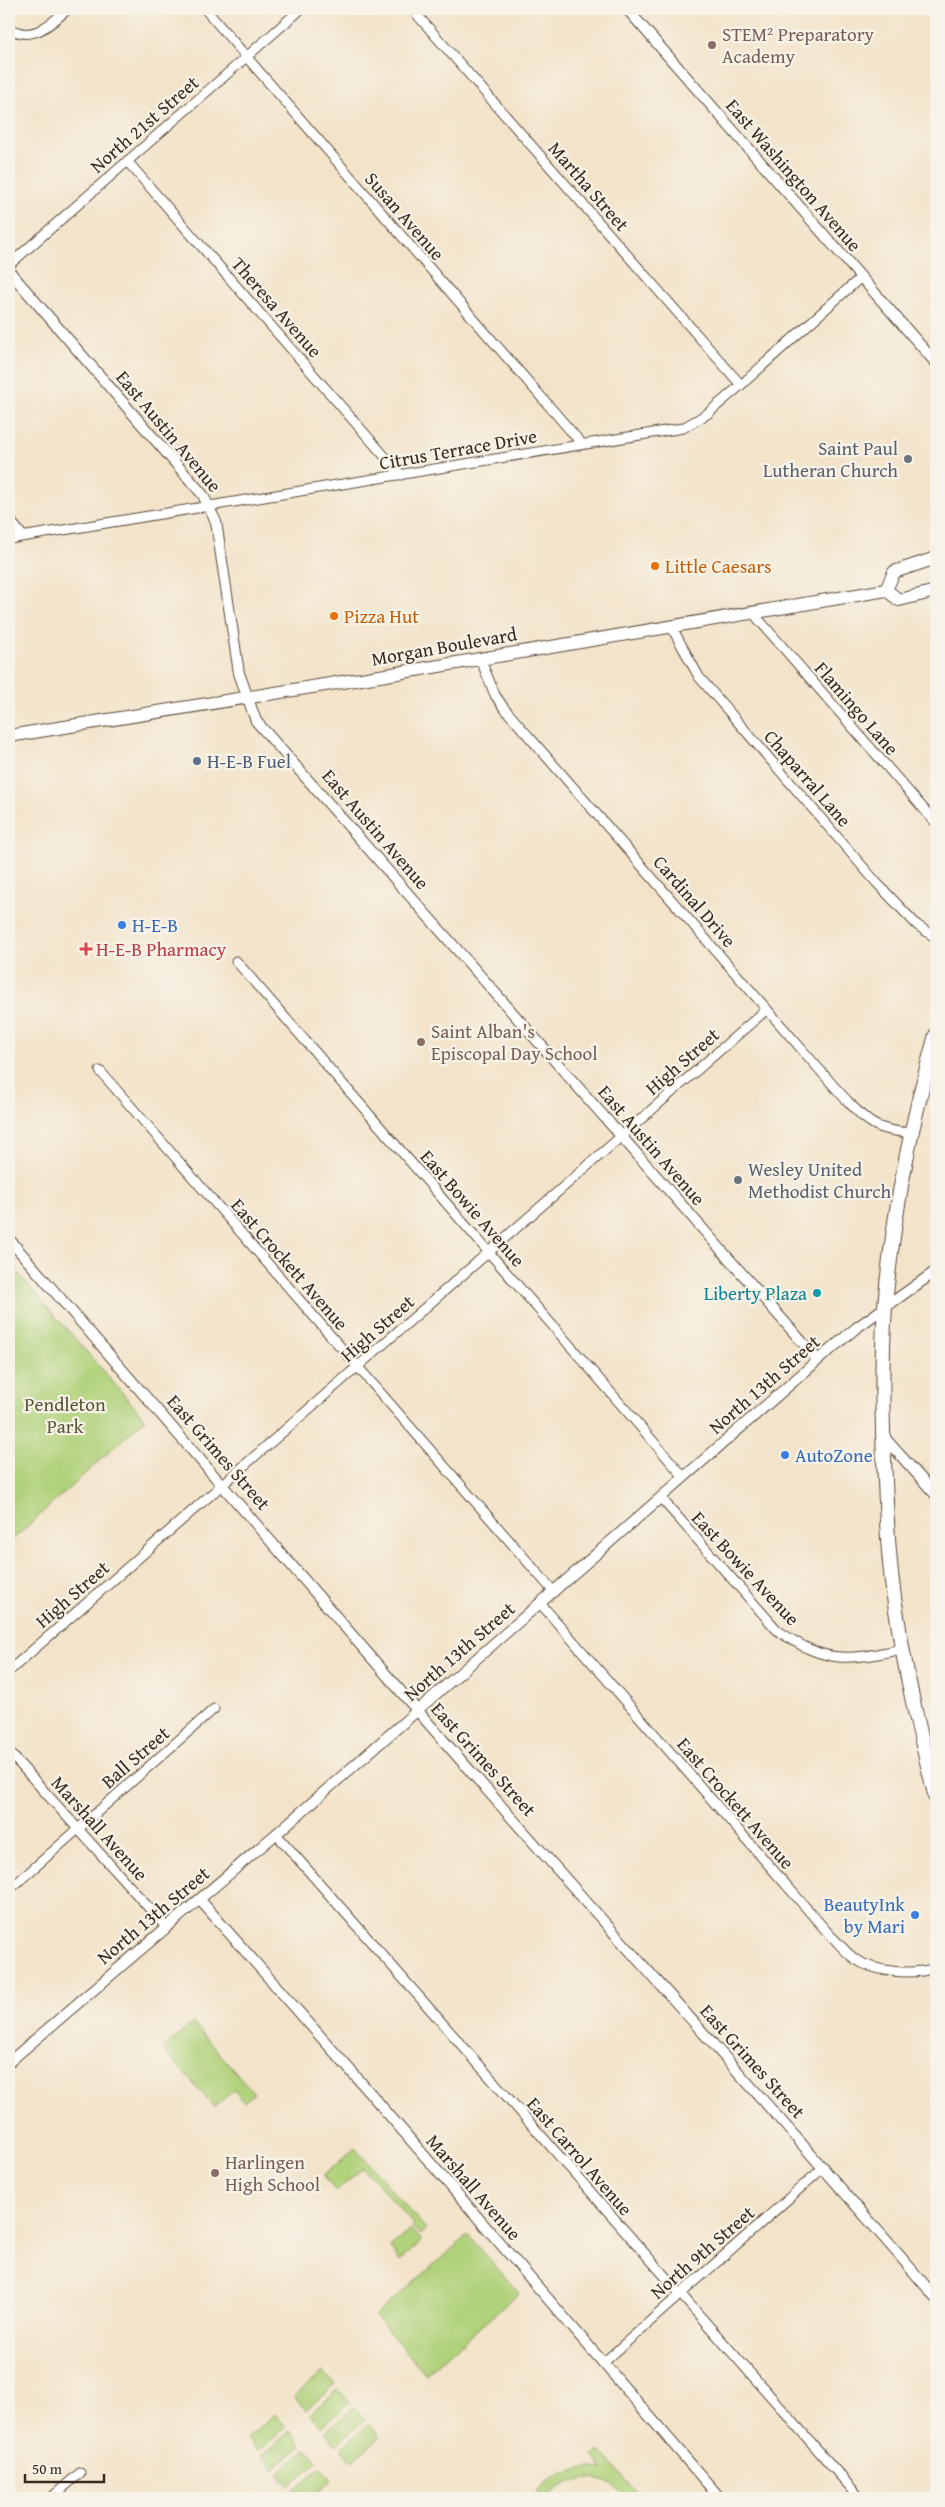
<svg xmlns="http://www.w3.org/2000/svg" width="945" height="2507" font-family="'Gentium Book Plus',serif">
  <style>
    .green { fill: #b0d27a; stroke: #767e4c }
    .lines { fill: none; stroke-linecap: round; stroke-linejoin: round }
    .minor-casing { stroke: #574638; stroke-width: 11 }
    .tertiary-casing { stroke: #574638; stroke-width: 12 }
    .secondary-casing { stroke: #574638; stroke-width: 14 }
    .primary-casing { stroke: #574638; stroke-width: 16 }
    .minor { stroke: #fff; stroke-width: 9 }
    .tertiary { stroke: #fff; stroke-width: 10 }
    .secondary { stroke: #fff; stroke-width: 12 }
    .primary { stroke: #fff; stroke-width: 14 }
    .education-dot { fill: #8d6e63; stroke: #f7f3e8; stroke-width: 2 }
    .worship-dot { fill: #6b7280; stroke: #f7f3e8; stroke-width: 2 }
    .food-dot { fill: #e8710a; stroke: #f7f3e8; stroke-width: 2 }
    .service-dot { fill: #5c6f8a; stroke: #f7f3e8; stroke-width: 2 }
    .shop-dot { fill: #3f7fe0; stroke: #f7f3e8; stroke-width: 2 }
    .health-dot { fill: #e0444e; stroke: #f7f3e8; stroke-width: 2 }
    .culture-dot { fill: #0f9aa8; stroke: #f7f3e8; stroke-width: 2 }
    .labels { text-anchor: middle; stroke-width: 4.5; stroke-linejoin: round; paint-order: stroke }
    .education-label { font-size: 19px; fill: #785e54; stroke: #f7f3e8; text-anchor: start }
    .street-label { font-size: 19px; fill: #3b2a1e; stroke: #f7f3e8 }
    .worship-label { font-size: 19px; fill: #5b616d; stroke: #f7f3e8; text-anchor: end }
    .food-label { font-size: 19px; fill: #c56008; stroke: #f7f3e8; text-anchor: start }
    .service-label { font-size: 19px; fill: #4e5e75; stroke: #f7f3e8; text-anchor: start }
    .shop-label { font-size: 19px; fill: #366cbe; stroke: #f7f3e8; text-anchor: start }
    .health-label { font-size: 19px; fill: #be3a42; stroke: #f7f3e8; text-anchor: start }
    .culture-label { font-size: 19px; fill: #0d838f; stroke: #f7f3e8; text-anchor: end }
    .park-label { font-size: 19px; fill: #585435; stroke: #f7f3e8 }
  </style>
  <rect width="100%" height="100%" fill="#f7f3e8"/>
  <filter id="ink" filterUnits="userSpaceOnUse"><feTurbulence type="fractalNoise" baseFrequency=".02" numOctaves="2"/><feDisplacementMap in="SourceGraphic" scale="10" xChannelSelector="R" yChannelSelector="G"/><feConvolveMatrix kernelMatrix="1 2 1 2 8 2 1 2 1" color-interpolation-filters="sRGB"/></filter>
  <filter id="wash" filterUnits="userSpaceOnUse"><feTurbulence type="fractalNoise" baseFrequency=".0096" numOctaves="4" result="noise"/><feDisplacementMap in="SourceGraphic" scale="20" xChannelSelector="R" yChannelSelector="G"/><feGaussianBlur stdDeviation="1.12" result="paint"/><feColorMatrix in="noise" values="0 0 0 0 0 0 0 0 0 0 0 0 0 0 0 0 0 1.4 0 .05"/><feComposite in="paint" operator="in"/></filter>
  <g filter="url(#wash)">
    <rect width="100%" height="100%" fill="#f3e3c9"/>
    <g class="green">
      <path d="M9 1263 145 1419 9 1543Z"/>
      <path d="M193 2023 254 2093 244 2102 234 2090 214 2107 163 2049Z"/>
      <path d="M355 2148 426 2229 420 2235 412 2226 414 2224 363 2168 337 2191 323 2176Z"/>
      <path d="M411 2229 422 2242 400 2261 390 2247Z"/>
      <path d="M468 2235 519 2293 426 2374 375 2316Z"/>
      <path d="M323 2371 335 2385 306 2410 294 2397Z"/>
      <path d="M338 2389 350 2402 321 2427 310 2414Z"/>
      <path d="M354 2407 365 2420 336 2445 325 2432Z"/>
      <path d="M275 2414 286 2427 258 2452 247 2439Z"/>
      <path d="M369 2424 380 2437 351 2462 340 2449Z"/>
      <path d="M290 2431 302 2445 273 2469 262 2456Z"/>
      <path d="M306 2449 317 2462 289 2487 277 2474Z"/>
      <path d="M600 2451 642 2498H629C613 2479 588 2474 564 2485 550 2492 550 2498 533 2498 545 2474 579 2465 603 2469L593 2456Z"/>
      <path d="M321 2467 332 2480 311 2498H299L293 2491Z"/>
    </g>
  </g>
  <g filter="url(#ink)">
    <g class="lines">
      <g class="minor-casing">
        <g id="minor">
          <path d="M205 9 582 444"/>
          <path d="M412 9 741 385"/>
          <path d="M9 28C33 43 50 24 68 9"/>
          <path d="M127 161 401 475"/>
          <path d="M9 265 301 9"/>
          <path d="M9 519 23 536"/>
          <path d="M9 539 683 428 707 414 741 385 860 278"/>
          <path d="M753 613 936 823"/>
          <path d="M671 626 699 677 876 882 917 925 936 938"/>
          <path d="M480 658 495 695 504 708 839 1092C867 1121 870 1130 912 1133"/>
          <path d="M236 961 684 1477"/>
          <path d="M100 1071 554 1592"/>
          <path d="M661 1498 777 1630C826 1664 845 1661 902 1649"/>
          <path d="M540 1603 829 1934C838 1942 846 1953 855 1959 876 1973 913 1975 936 1968"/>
          <path d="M9 1671 767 1009"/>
          <path d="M9 1752 166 1927"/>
          <path d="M276 1834 860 2498"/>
          <path d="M9 1890 214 1709"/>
          <path d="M603 2363 824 2167"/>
          <path d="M51 2498 80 2473"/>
        </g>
      </g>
      <g class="tertiary-casing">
        <g id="tertiary">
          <path d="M627 9 936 363"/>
          <path d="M9 271 203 495 216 522 239 673 256 721 818 1360"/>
          <path d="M9 1239C146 1395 280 1553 416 1709 588 1907 766 2099 936 2298"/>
          <path d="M883 1436 936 1495"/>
          <path d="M200 1900 358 2079 720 2498"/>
          <path d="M9 2062 276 1834 818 1360 856 1328 936 1271"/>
        </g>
      </g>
      <g class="secondary-casing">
        <g id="secondary">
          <path d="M886 590 894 572 936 558"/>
          <path d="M9 736 392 674 886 590 899 600 936 591"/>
        </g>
      </g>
      <g class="primary-casing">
        <path id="primary" d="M936 1035C911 1123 893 1215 885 1306 881 1364 882 1423 885 1481 887 1526 889 1571 897 1616 906 1677 921 1738 936 1798"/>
      </g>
      <use href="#minor" class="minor"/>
      <use href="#tertiary" class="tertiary"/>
      <use href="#secondary" class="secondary"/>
      <use href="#primary" class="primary"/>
    </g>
  </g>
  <g class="education-dot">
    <circle cx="712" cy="45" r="5"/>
    <circle cx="421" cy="1042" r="5"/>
    <circle cx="215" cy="2173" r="5"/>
  </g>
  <g class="worship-dot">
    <circle cx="908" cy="459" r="5"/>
    <circle cx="738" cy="1180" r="5"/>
  </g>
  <g class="food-dot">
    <circle cx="655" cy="566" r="5"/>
    <circle cx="334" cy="616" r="5"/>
  </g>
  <circle class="service-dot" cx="197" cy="761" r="5"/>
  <g class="shop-dot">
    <circle cx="122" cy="925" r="5"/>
    <circle cx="785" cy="1455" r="5"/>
    <circle cx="915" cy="1915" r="5"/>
  </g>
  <path class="health-dot" d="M83.5 941.5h5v5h5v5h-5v5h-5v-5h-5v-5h5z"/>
  <circle class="culture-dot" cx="817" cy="1293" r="5"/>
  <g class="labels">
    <g class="education-label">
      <text x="722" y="41">STEM² Preparatory<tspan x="722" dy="22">Academy</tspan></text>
      <text x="431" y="1038">Saint Alban's<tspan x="431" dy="22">Episcopal Day School</tspan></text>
      <text x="225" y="2169">Harlingen<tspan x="225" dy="22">High School</tspan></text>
    </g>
    <g class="street-label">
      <text transform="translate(144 124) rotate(-41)" y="7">North 21st Street</text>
      <text transform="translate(794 175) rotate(49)" y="7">East Washington Avenue</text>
      <text transform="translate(589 186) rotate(49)" y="7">Martha Street</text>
      <text transform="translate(405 216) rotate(49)" y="7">Susan Avenue</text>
      <text transform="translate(277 307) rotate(49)" y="7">Theresa Avenue</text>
      <text transform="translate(169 431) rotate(50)" y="7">East Austin Avenue</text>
      <text transform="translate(458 449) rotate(-10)" y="7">Citrus Terrace Drive</text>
      <text transform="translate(444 646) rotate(-10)" y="7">Morgan Boulevard</text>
      <text transform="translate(857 708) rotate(49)" y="7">Flamingo Lane</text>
      <text transform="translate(808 778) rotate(49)" y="7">Chaparral Lane</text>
      <text transform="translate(376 829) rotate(49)" y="7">East Austin Avenue</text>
      <text transform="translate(695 901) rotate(49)" y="7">Cardinal Drive</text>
      <text transform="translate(682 1061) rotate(-41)" y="7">High Street</text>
      <text transform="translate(652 1145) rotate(49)" y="7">East Austin Avenue</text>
      <text transform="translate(473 1208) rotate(49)" y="7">East Bowie Avenue</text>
      <text transform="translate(290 1264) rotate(49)" y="7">East Crockett Avenue</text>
      <text transform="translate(377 1328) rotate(-41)" y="7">High Street</text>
      <text transform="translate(764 1384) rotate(-41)" y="7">North 13th Street</text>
      <text transform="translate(219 1452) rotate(49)" y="7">East Grimes Street</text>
      <text transform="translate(746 1568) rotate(47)" y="7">East Bowie Avenue</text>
      <text transform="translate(72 1594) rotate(-41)" y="7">High Street</text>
      <text transform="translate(459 1651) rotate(-41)" y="7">North 13th Street</text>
      <text transform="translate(135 1757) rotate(-41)" y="7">Ball Street</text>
      <text transform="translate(484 1759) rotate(48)" y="7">East Grimes Street</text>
      <text transform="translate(736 1803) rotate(49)" y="7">East Crockett Avenue</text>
      <text transform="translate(100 1828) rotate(48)" y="7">Marshall Avenue</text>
      <text transform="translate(153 1915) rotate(-40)" y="7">North 13th Street</text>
      <text transform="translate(753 2061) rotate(48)" y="7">East Grimes Street</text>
      <text transform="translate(580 2156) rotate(49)" y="7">East Carrol Avenue</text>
      <text transform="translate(474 2187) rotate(49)" y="7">Marshall Avenue</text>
      <text transform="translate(702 2252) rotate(-41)" y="7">North 9th Street</text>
    </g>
    <g class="worship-label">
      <text x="898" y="455">Saint Paul<tspan x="898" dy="22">Lutheran Church</tspan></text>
      <text x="748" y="1176" text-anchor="start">Wesley United<tspan x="748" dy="22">Methodist Church</tspan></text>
    </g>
    <g class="food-label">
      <text x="665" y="573">Little Caesars</text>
      <text x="344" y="623">Pizza Hut</text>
    </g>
    <g class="service-label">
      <text x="207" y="768">H-E-B Fuel</text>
    </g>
    <g class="shop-label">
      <text x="132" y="932">H-E-B</text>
      <text x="795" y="1462">AutoZone</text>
      <text x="905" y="1911" text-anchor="end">BeautyInk<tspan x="905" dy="22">by Mari</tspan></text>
    </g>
    <g class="health-label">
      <text x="96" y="956">H-E-B Pharmacy</text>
    </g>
    <g class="culture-label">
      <text x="807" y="1300">Liberty Plaza</text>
    </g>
    <g class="park-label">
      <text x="65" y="1411">Pendleton<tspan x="65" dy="22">Park</tspan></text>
    </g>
  </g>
  <rect width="945" height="2507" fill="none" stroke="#f7f3e8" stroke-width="30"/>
  <path d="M25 2474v8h79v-8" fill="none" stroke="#3b2a1e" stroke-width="2.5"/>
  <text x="32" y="2474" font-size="15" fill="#3b2a1e" stroke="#f7f3e8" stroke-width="4" paint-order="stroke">50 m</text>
</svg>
